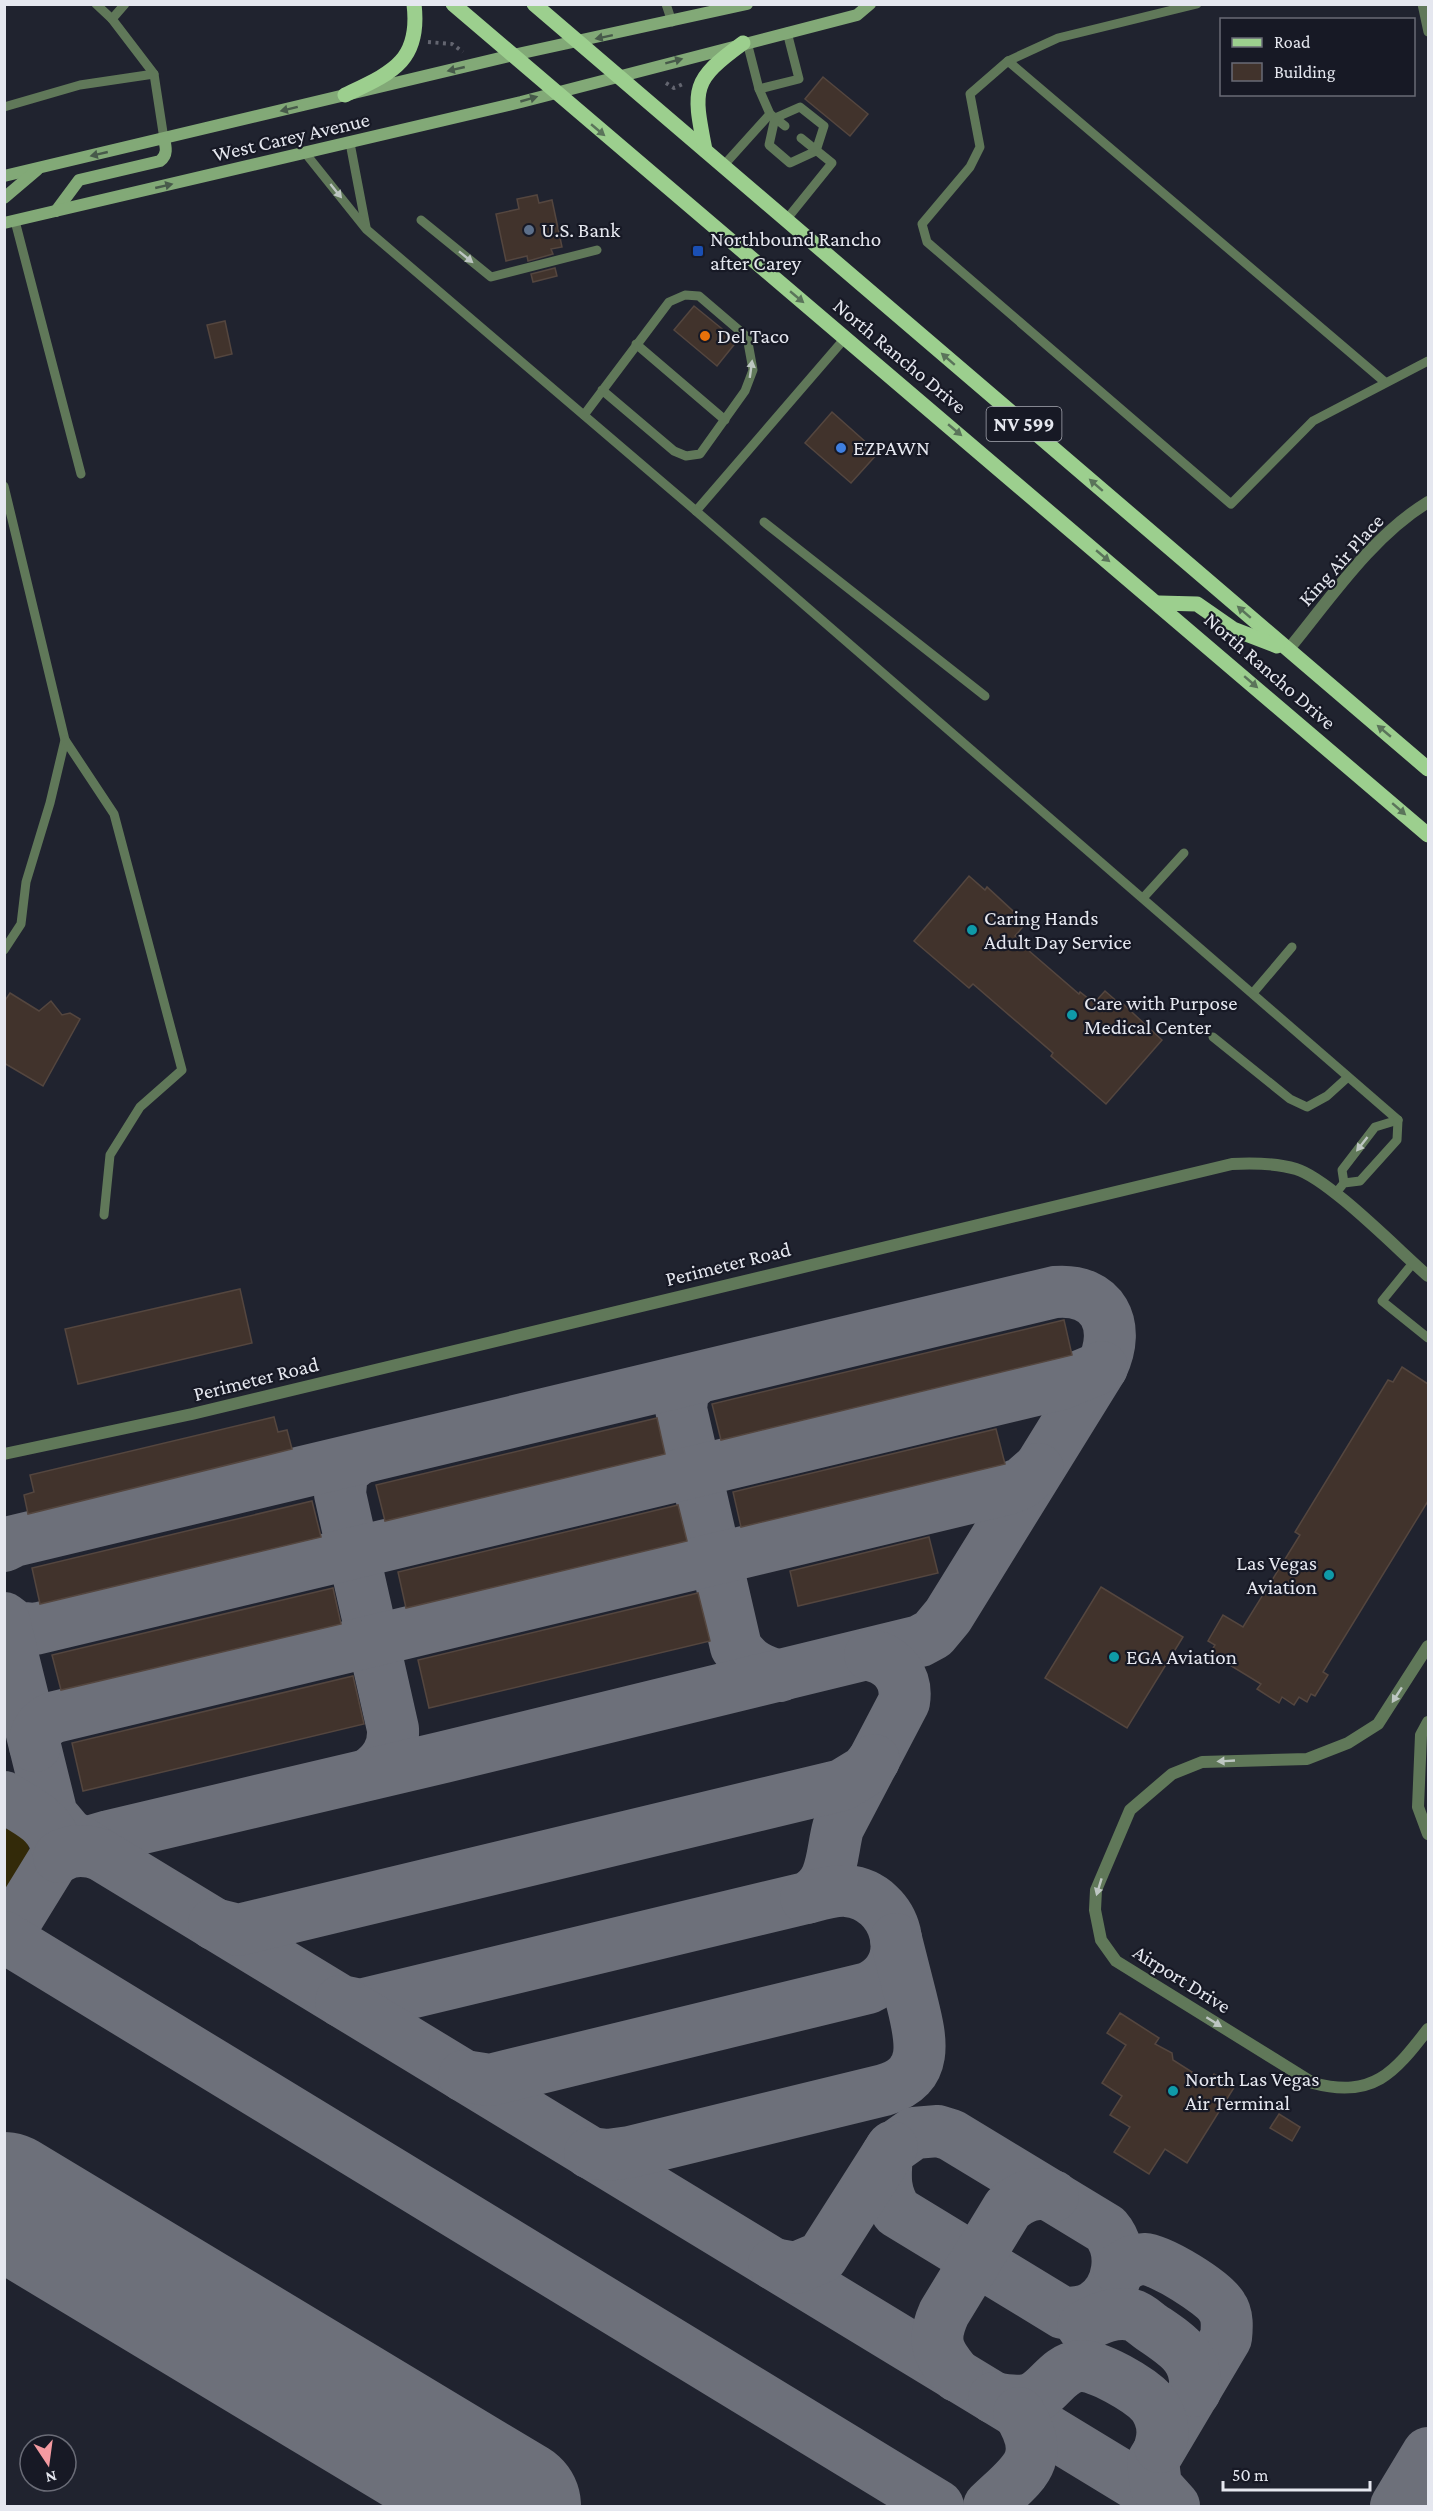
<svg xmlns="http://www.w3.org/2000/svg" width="1433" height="2511" font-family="'Crimson Pro',serif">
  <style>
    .sand { fill: #332a09 }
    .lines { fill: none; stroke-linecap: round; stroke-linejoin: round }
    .taxiway { stroke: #6d707a; stroke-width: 52 }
    .runway { stroke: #6d707a; stroke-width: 134 }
    .building { fill: #41332c; stroke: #54463f; stroke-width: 1.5 }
    .path { stroke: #636570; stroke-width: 4; stroke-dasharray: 3 4.5; stroke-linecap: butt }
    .service { stroke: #607859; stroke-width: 9 }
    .minor { stroke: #607859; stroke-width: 12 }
    .secondary { stroke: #82a977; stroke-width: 12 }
    .primary { stroke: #9ccf8e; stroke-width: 15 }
    .oneway { fill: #475a4a }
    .oneway2 { fill: #5a745a }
    .oneway3 { fill: #bdc6c2 }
    .service-dot { fill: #5c6f8a; stroke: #171925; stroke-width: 2 }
    .transit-dot { fill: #1a4fb4; stroke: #171925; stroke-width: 2 }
    .food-dot { fill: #e8710a; stroke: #171925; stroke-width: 2 }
    .shop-dot { fill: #3f7fe0; stroke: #171925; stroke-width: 2 }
    .culture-dot { fill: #0f9aa8; stroke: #171925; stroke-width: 2 }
    .labels { text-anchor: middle; stroke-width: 4.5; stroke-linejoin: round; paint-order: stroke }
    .shield { fill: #171925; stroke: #a7a9b2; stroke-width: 1.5 }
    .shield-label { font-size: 20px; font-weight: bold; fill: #e5e7ef }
    .street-label { font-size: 21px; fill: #e5e7ef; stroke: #171925 }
    .poi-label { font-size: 21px; fill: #e5e7ef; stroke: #171925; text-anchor: start }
  </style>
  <rect width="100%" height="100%" fill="#20232f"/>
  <path class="sand" d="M13 1821C39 1841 33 1885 5 1900V1831Z"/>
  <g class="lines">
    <g class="taxiway">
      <path d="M696 1379 683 1391 681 1409 736 1647C747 1664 760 1671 780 1676"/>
      <path d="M357 1460 342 1472 340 1494 393 1729C394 1749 385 1763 369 1774"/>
      <path d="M4 1546 14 1541 1055 1292C1103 1288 1122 1325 1102 1367L948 1616 933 1634 920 1641 444 1757 109 1836 68 1848 57 1854 4 1940"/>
      <path d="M4 1618 16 1627 35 1629 1061 1384 1102 1367"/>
      <path d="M4 1621 52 1815 68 1834 101 1855"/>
      <path d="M35 1746C34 1732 42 1722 55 1717L1007 1489 1022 1483 1038 1469"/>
      <path d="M4 1797C25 1810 50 1820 56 1845"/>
      <path d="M59 1857C72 1849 87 1850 101 1855L341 2001 360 2005 806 1898C834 1885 831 1854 838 1828L904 1702C908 1678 893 1660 870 1655"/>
      <path d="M214 1924 238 1930 842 1785 865 1771 874 1760"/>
      <path d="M4 1937 938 2506"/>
      <path d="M341 2001 1172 2506"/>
      <path d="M464 2076 490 2080 868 1988C917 1966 898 1896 847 1891 834 1890 818 1895 806 1898"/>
      <path d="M590 2153 608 2155 630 2152 884 2090C933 2076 920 2035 911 1998 906 1978 901 1959 896 1939"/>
      <path d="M887 2155C885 2177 884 2193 897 2212L1063 2313C1073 2313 1086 2312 1095 2306 1120 2289 1125 2251 1106 2229L951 2135 938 2131 914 2133 890 2150"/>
      <path d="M774 2264 796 2268 822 2257 892 2147"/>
      <path d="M1119 2269C1126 2264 1134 2259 1144 2259 1161 2260 1213 2292 1222 2307 1228 2315 1227 2328 1226 2338L1153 2461 1156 2486 1174 2506"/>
      <path d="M1083 2327C1098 2319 1114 2311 1132 2315 1140 2317 1148 2326 1155 2330 1180 2347 1198 2359 1195 2391"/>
      <path d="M957 2376C938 2353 931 2342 944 2313L1008 2208C1023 2196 1035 2191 1053 2196"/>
      <path d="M994 2398C1004 2400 1015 2402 1026 2400 1048 2396 1055 2369 1079 2366 1097 2364 1140 2390 1152 2403 1162 2416 1165 2432 1160 2447"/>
      <path d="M989 2506C1023 2473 1048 2461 1019 2413"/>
      <path d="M1396 2506 1428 2453"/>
    </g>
    <path class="runway" d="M4 2199 514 2506"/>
  </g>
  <g class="building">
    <path d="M823 77 868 114 850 136 805 99Z"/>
    <path d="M537 195 539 203 552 200 562 247 551 249 553 254 528 261 527 256 506 261 496 214 519 209 517 199Z"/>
    <path d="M555 268 557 276 533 282 531 274Z"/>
    <path d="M694 306 737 341 717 366 674 330Z"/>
    <path d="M225 321 232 354 215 358 207 325Z"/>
    <path d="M832 412 878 453 851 483 805 443Z"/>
    <path d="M969 876 985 890 987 887 1026 923 1015 936 1030 948 1028 950 1079 994 1080 992 1094 1003 1105 991 1121 1005 1122 1003 1162 1040 1106 1104 1051 1056 1053 1053 973 984 969 988 914 941Z"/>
    <path d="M10 993 39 1011 51 1001 62 1015 70 1013 80 1019 43 1086 4 1063V1002Z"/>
    <path d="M240 1289 252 1343 78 1384 65 1329Z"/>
    <path d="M1064 1320 1072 1355 721 1440 712 1404Z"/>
    <path d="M1402 1367 1428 1384V1501L1323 1672 1328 1675 1315 1696 1311 1694 1307 1702 1299 1697 1294 1705 1282 1697 1279 1703 1257 1689 1261 1684 1210 1653 1215 1645 1208 1641 1223 1615 1243 1627 1300 1535 1295 1532 1388 1380 1393 1382Z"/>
    <path d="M274 1417 278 1432 287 1430 292 1449 28 1514 24 1495 34 1492 30 1475Z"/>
    <path d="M657 1418 665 1454 385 1521 376 1485Z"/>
    <path d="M996 1429 1005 1464 741 1527 733 1492Z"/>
    <path d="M312 1501 321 1537 40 1604 32 1568Z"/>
    <path d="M678 1505 687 1541 406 1608 398 1572Z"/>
    <path d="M929 1537 938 1573 798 1606 790 1571Z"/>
    <path d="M1101 1587 1183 1637 1127 1728 1045 1678Z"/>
    <path d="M333 1588 341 1624 61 1690 52 1655Z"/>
    <path d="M698 1593 710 1641 429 1708 418 1660Z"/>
    <path d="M353 1676 364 1724 83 1791 72 1743Z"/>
    <path d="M1120 2013 1159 2038 1155 2044 1172 2053 1173 2060 1209 2083 1214 2074 1235 2086 1187 2163 1165 2149 1149 2174 1114 2152 1130 2127 1110 2115 1122 2096 1102 2083 1126 2045 1107 2033Z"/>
    <path d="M1279 2114 1300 2127 1292 2141 1270 2128Z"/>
  </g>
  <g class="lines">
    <g class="path">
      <path d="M428 42 452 44 463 52"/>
      <path d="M666 83 674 88 683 84"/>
    </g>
    <g class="service">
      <path d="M96 4 112 19"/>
      <path d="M125 4 112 19 154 74"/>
      <path d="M666 4 672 22"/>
      <path d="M1422 4 1428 32"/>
      <path d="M747 42 759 89 770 114 785 126"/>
      <path d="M1008 61 1058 38 1197 4"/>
      <path d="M759 89 799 79 787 32"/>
      <path d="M4 107 80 85 154 74 164 139"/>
      <path d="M800 107 824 126 816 151 790 163 769 145 775 118Z"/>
      <path d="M350 143 366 227"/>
      <path d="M306 154 366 229 696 511 846 337"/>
      <path d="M724 165 770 114"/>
      <path d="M421 220 491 277 597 250"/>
      <path d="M786 220 832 163 801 138"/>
      <path d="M15 221 81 474"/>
      <path d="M636 344 725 420"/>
      <path d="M1386 383 1008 61 970 94 980 147 970 167 922 224 927 242 1231 504 1313 421 1428 361"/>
      <path d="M584 415 669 302 685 295 699 296 747 337 753 370 745 391 700 454 686 456 674 451 602 390"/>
      <path d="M4 486 65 740 50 803 26 882 21 924 4 950"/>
      <path d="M696 511 1398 1120"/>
      <path d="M764 522 985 696"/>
      <path d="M65 740 114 814 182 1070 140 1107 110 1155 104 1215"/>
      <path d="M1143 898 1184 853"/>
      <path d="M1253 993 1292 947"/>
      <path d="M1213 1037 1290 1099 1307 1107 1327 1096 1348 1077"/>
      <path d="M1344 1183 1342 1170 1375 1127 1398 1120"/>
      <path d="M1335 1194 1344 1183 1360 1181 1397 1140 1398 1120"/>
      <path d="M1413 1263 1382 1301 1428 1338"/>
    </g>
    <g class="minor">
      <path d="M1288 650C1330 599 1371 537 1428 502"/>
      <path d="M4 1454 192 1414 1232 1164C1252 1163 1276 1163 1296 1169 1329 1179 1399 1251 1428 1276"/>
      <path d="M1428 1646 1378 1724 1348 1743 1307 1759 1202 1762 1172 1774 1130 1810 1096 1890 1095 1910 1101 1940 1116 1961 1313 2083C1373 2099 1394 2073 1428 2029"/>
      <path d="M1428 1722 1421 1735 1418 1807 1428 1834"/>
    </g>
    <g class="secondary">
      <path d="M4 176 513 55 747 4"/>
      <path d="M4 198 37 170"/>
      <path d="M56 211 79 180 160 161C168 155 166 147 164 139"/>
      <path d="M4 223 521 102 857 15 870 4"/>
    </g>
    <g class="primary">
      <path d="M453 4 1428 835"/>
      <path d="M534 4 1428 769"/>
      <path d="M345 95C391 73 421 62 414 4"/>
      <path d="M705 150C693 88 691 81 743 43"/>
      <path d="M1159 603 1197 604 1233 629 1277 646"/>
    </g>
  </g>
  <defs><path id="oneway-solid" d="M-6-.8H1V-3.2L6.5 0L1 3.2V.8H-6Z" transform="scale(1.5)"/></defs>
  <g class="oneway">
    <use href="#oneway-solid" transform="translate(604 37) rotate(168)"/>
    <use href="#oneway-solid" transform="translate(674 61) rotate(-15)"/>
    <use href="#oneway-solid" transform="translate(456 69) rotate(167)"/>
    <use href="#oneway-solid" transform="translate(529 99) rotate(-16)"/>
    <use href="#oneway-solid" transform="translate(289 109) rotate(166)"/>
    <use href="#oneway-solid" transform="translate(99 154) rotate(167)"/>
    <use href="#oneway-solid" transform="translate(164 186) rotate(-13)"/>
  </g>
  <g class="oneway2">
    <use href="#oneway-solid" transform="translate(598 130) rotate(40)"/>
    <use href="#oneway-solid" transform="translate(797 297) rotate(40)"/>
    <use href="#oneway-solid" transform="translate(948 359) rotate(-139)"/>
    <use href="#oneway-solid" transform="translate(955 430) rotate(40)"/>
    <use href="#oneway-solid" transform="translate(1096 485) rotate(-139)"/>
    <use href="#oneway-solid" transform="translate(1103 556) rotate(40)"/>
    <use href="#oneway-solid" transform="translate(1244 612) rotate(-139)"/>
    <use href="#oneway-solid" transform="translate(1251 682) rotate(41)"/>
    <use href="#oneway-solid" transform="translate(1384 731) rotate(-140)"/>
    <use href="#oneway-solid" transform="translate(1399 809) rotate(41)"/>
  </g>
  <g class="oneway3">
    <use href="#oneway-solid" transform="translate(336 191) rotate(51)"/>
    <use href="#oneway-solid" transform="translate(466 257) rotate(39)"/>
    <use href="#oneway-solid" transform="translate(751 369) rotate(-82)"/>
    <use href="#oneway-solid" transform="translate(1362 1144) rotate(128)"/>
    <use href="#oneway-solid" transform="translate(1397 1695) rotate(123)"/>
    <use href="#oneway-solid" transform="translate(1226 1761) rotate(177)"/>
    <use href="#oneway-solid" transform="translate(1099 1887) rotate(107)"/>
    <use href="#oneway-solid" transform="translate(1214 2022) rotate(32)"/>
  </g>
  <circle class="service-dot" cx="529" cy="230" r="6"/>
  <rect class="transit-dot" x="692" y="245" width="12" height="12" rx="3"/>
  <circle class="food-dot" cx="705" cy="336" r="6"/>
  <circle class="shop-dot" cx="841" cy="448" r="6"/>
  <g class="culture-dot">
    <circle cx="972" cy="930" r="6"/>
    <circle cx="1072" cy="1015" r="6"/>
    <circle cx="1329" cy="1575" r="6"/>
    <circle cx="1114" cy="1657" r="6"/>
    <circle cx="1173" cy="2091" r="6"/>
  </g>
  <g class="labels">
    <rect class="shield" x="986.5" y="407" width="75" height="34" rx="4.5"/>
    <g class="shield-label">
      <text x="1024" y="431">NV 599</text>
    </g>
    <g class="street-label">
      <text transform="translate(291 137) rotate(-13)" y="7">West Carey Avenue</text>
      <text transform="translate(900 356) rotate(40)" y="7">North Rancho Drive</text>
      <text transform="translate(1341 560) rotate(-48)" y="7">King Air Place</text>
      <text transform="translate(1270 671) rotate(41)" y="7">North Rancho Drive</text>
      <text transform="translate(728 1264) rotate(-14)" y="7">Perimeter Road</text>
      <text transform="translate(256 1379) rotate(-14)" y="7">Perimeter Road</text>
      <text transform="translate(1182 1979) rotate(32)" y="7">Airport Drive</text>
    </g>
    <g class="poi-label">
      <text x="541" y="237">U.S. Bank</text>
      <text x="710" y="246">Northbound Rancho<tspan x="710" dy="24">after Carey</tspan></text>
      <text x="717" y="343">Del Taco</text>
      <text x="853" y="455">EZPAWN</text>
      <text x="984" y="925">Caring Hands<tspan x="984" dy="24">Adult Day Service</tspan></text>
      <text x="1084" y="1010">Care with Purpose<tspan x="1084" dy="24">Medical Center</tspan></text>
      <text x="1317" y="1570" text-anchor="end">Las Vegas<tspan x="1317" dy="24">Aviation</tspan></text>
      <text x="1126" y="1664">EGA Aviation</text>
      <text x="1185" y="2086">North Las Vegas<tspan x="1185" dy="24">Air Terminal</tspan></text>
    </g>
  </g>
  <rect width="1433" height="2511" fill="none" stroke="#e5e7ef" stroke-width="12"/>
  <rect x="1220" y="18" width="195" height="78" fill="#171925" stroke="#696b76" stroke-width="1.5"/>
  <rect x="1232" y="38" width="30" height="9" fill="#9ccf8e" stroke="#696b76" stroke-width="1.5"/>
  <text x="1274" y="48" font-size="18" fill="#e5e7ef">Road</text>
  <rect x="1232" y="63" width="30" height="18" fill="#41332c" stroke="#696b76" stroke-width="1.5"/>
  <text x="1274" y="78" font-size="18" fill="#e5e7ef">Building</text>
  <g transform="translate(48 2463) rotate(167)"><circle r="28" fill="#171925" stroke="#696b76" stroke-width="1.5"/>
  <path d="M0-4.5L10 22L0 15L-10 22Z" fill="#f49aa1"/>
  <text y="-9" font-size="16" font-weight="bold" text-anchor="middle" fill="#e5e7ef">N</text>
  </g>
  <path d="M1223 2481v9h147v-9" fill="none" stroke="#e5e7ef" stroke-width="3"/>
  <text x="1232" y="2481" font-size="18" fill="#e5e7ef" stroke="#171925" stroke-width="4.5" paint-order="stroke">50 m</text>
</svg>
